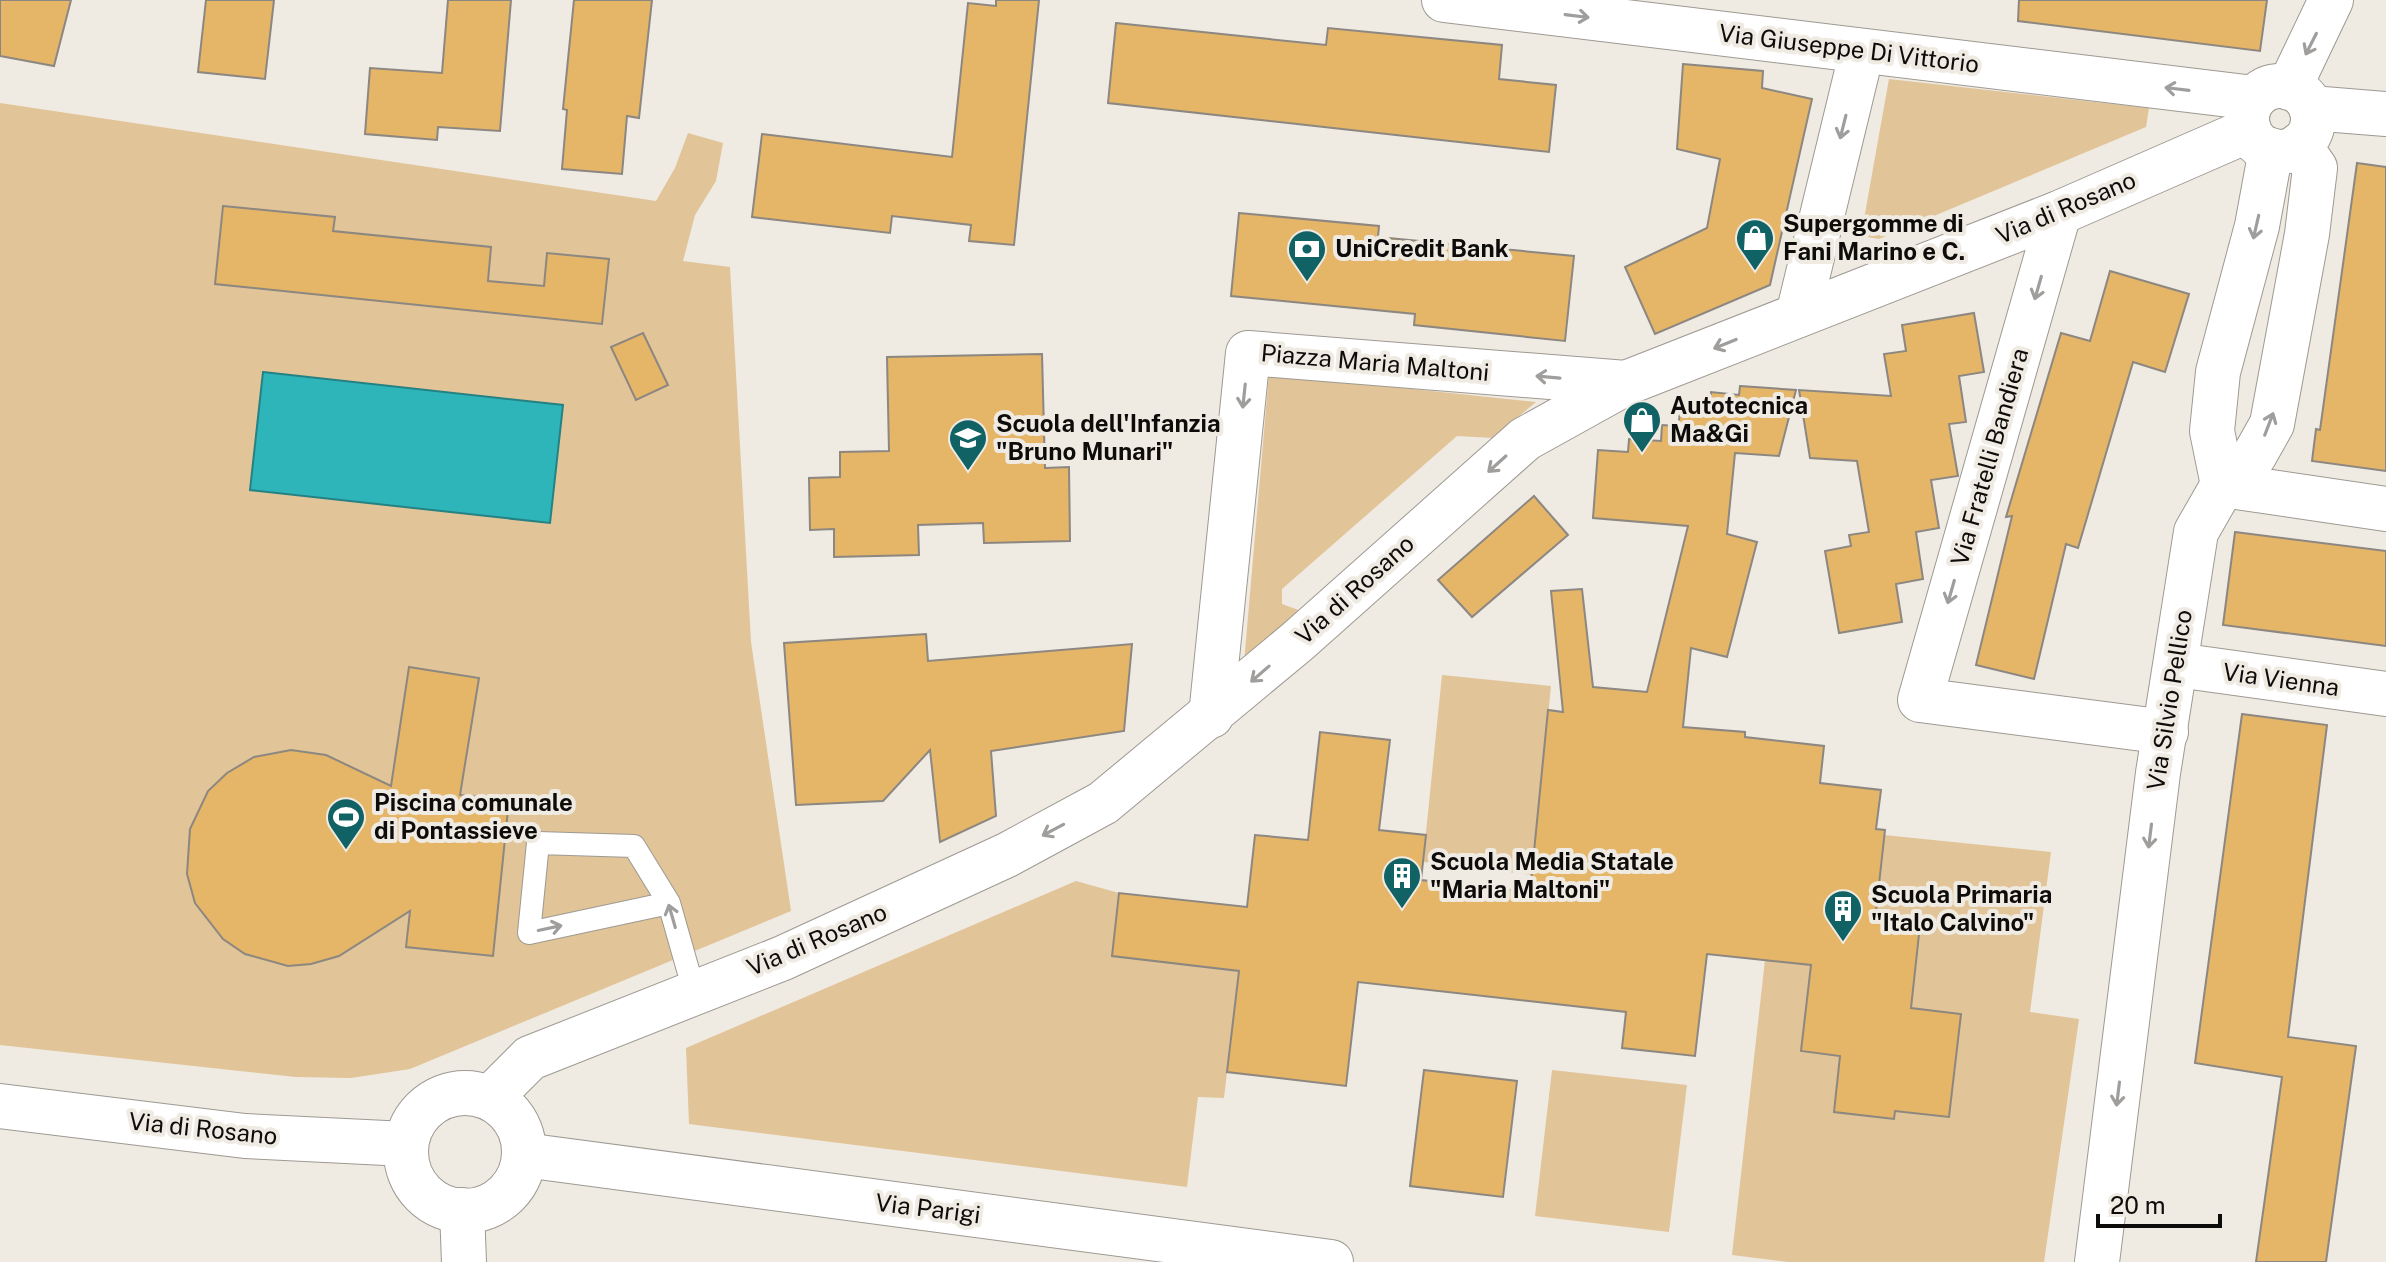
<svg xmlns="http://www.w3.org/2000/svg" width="2386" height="1262" font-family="'Public Sans',sans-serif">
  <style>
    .green { fill: #e1c497 }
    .water { fill: #2eb5b9; stroke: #248284; stroke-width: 2 }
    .building { fill: #e5b568; stroke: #8c8780; stroke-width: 2 }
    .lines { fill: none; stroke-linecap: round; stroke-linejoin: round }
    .service-casing { stroke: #9e9992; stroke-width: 24 }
    .minor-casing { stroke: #9e9992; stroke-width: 46 }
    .service { stroke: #fff; stroke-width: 22 }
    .minor { stroke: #fff; stroke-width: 44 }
    .oneway { stroke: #9f9e9d }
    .labels { text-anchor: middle; stroke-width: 8; stroke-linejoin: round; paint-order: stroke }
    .street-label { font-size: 24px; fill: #0e0c0a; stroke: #efeae2 }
    .poi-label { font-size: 24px; font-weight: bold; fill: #0e0c0a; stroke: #efeae2; text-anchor: start }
  </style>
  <rect width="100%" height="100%" fill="#efeae2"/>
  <g class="green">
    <path d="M1889 79 2149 108 2146 127 1879 239 1861 236Z"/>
    <path d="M0 103 656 201 675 168 688 133 723 143 716 181 695 215 683 261 730 267 751 642 791 911 410 1069 351 1078 296 1077 0 1045Z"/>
    <path d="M1269 374 1536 402 1493 438 1457 436 1282 589V604L1304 612 1244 663Z"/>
    <path d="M1442 675 1551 686 1532 875 1423 862Z"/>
    <path d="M1884 835 2051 852 2030 1012 2079 1019 2044 1262H1788L1732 1255 1765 960 1811 965 1801 1051 1840 1056 1894 1119 1895 1111 1949 1117 1960 1015 1911 1008 1920 925 1875 920Z"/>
    <path d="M1076 881 1119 893 1112 956 1239 971 1224 1098 1198 1097 1187 1187 689 1124 686 1048Z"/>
    <path d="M1552 1070 1687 1085 1669 1232 1535 1216Z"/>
  </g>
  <path class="water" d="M263 372 563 405 550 523 250 490Z"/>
  <g class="building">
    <path d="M0 0H71L54 66 0 56Z"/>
    <path d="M206 0H274L265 79 198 72Z"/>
    <path d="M448 0H511L500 131 438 127 437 140 365 134 370 68 442 73Z"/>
    <path d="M574 0H652L639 118 627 116 622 174 562 169 567 110 563 109Z"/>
    <path d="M996 0H1039L1014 245 969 241 971 225 892 216 890 233 752 217 762 134 952 157 968 3 996 6Z"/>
    <path d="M2019 0H2267L2260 51 2018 21Z"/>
    <path d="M1116 23 1326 45 1328 28 1502 45 1499 79 1556 85 1549 152 1108 103Z"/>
    <path d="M1683 64 1763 71 1762 88 1812 99 1770 285 1655 334 1625 267 1707 228 1720 159 1677 149Z"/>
    <path d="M2357 163 2386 167V471L2312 461 2316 429 2320 430Z"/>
    <path d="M223 206 335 217 333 231 491 247 488 281 544 286 547 253 609 259 602 324 215 284Z"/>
    <path d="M1239 213 1379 226 1378 237 1574 256 1565 341 1414 325 1415 314 1231 296Z"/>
    <path d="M2110 271 2189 294 2165 372 2133 362 2078 548 2066 544 2034 679 1976 665 2012 516 2006 517 2061 333 2090 341Z"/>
    <path d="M1974 313 1984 372 1959 376 1966 422 1949 424 1958 476 1931 480 1939 528 1916 532 1923 579 1896 584 1902 622 1839 633 1825 551 1851 546 1849 535 1869 532 1857 461 1810 458 1799 390 1891 396 1884 354 1906 351 1902 325Z"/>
    <path d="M643 333 668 385 636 400 611 347Z"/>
    <path d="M1042 354 1045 468 1069 467 1070 541 984 543 983 523 918 525 919 555 834 557V529L810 530 809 478 840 477V452L889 451 887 357Z"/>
    <path d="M1740 386 1796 390 1779 456 1735 453 1727 534 1757 542 1727 657 1691 648 1683 727 1745 732V737L1824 746 1820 783 1881 790 1876 829 1885 830 1875 920 1920 925 1911 1008 1961 1014 1949 1117 1895 1111 1894 1119 1834 1112 1840 1056 1801 1051 1811 965 1707 954 1695 1056 1622 1048 1626 1012 1358 982 1346 1086 1227 1072 1239 971 1112 956 1119 893 1247 907 1255 835 1308 840 1320 732 1390 740 1379 830 1426 835 1421 880 1530 892 1548 710 1563 712 1551 591 1582 589 1593 687 1647 692 1688 526 1593 518 1598 450 1628 452 1629 439 1661 441 1662 425 1678 426 1680 413 1709 415 1711 392 1739 395Z"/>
    <path d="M1534 496 1568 535 1472 617 1438 580Z"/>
    <path d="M2235 532 2386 551V646L2223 625Z"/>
    <path d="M926 634 928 661 1132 644 1124 731 991 751 996 816 940 842 930 750 883 801 796 805 784 643Z"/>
    <path d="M409 667 479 678 460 795 509 800 493 956 406 947 410 911 339 956 311 964 288 966 245 954 223 939 195 903 187 874 190 829 208 791 227 773 254 757 291 750 326 755 391 786Z"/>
    <path d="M2242 714 2327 725 2288 1037 2356 1046 2326 1262H2256L2282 1077 2195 1063Z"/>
    <path d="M1424 1070 1517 1081 1503 1197 1410 1186Z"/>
  </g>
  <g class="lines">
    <g class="service-casing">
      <path id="service" d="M669 903 529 933 538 843 634 846 669 903 694 991"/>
    </g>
    <g class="minor-casing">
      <g id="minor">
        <path d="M1444 0 2254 98"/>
        <circle cx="2280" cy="119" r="33"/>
        <path d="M2289 88 2331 0"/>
        <path d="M2311 108 2386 114"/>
        <path d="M2059 213 1920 700 2166 732"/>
        <path d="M1798 315 1862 51"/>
        <path d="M2223 485 2212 431 2218 372 2257 226 2271 150"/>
        <path d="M2223 485 2386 509"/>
        <path d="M2177 665 2386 694"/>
        <path d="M1211 716 1248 353 1626 383"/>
        <circle cx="465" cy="1152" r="59"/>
        <path d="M490 1098 530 1058 783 958 1007 855 1103 803 1298 641 1525 439 1626 383 2059 213 2249 130"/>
        <path d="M0 1106 245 1136 406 1144"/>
        <path d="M524 1155 1331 1262"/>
        <path d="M462 1210 464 1262"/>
        <path d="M2097 1262 2158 773 2196 532 2223 485 2254 456 2272 424 2307 234 2315 168 2299 145"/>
      </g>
    </g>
    <use href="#service" class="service"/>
    <use href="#minor" class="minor"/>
  </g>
  <defs><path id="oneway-shaft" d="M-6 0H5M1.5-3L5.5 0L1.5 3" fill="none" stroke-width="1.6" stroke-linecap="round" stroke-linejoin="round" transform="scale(2)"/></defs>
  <g class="oneway">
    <use href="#oneway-shaft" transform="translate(1577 16) rotate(7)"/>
    <use href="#oneway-shaft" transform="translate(2311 44) rotate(117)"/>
    <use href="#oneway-shaft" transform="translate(2177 89) rotate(-173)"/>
    <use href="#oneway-shaft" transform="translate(1843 127) rotate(104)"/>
    <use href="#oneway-shaft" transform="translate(2256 227) rotate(103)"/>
    <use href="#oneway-shaft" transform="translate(2038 288) rotate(106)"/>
    <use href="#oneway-shaft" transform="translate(1725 344) rotate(158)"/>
    <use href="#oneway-shaft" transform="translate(1548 377) rotate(-175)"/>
    <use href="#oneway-shaft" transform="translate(1244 396) rotate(96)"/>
    <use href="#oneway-shaft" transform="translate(2269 424) rotate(-69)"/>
    <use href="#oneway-shaft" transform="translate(1497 464) rotate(138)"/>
    <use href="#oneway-shaft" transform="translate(1951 592) rotate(106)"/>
    <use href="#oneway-shaft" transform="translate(1260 674) rotate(139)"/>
    <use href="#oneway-shaft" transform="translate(1053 830) rotate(152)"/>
    <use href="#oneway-shaft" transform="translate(2150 836) rotate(97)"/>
    <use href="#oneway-shaft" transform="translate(672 916) rotate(-106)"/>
    <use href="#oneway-shaft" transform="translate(550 928) rotate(-12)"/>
    <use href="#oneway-shaft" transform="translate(2118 1094) rotate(97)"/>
  </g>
  <defs>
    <g id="shop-pin" transform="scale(2)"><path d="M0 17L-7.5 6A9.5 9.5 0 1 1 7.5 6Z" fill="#116264" stroke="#efeae2"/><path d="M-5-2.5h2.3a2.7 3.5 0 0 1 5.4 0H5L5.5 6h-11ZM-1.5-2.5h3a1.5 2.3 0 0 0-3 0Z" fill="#fff"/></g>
    <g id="bank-pin" transform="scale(2)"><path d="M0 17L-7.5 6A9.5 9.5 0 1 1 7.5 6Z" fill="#116264" stroke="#efeae2"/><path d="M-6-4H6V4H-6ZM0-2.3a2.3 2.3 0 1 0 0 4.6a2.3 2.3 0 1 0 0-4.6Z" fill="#fff"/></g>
    <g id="school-pin" transform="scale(2)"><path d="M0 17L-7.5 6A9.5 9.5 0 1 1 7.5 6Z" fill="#116264" stroke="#efeae2"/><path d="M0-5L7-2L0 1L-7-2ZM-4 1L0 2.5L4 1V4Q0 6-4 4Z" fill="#fff"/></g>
    <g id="stadium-pin" transform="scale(2)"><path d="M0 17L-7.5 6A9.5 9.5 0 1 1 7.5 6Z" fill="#116264" stroke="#efeae2"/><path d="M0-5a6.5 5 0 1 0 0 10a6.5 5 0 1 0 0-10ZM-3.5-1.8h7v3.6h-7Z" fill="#fff"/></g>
    <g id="building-pin" transform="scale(2)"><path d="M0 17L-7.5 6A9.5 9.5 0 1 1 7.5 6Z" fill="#116264" stroke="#efeae2"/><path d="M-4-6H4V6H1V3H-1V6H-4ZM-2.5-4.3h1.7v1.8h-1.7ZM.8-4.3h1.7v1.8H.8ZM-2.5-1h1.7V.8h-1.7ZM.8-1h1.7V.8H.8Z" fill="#fff"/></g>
  </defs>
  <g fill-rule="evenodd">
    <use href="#shop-pin" x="1755" y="238"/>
    <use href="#bank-pin" x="1307" y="249"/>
    <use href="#shop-pin" x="1642" y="420"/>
    <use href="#school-pin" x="968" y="438"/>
    <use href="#stadium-pin" x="346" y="817"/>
    <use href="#building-pin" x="1402" y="876"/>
    <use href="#building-pin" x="1843" y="909"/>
  </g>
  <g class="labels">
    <g class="street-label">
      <text transform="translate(1849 49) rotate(7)" y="8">Via Giuseppe Di Vittorio</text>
      <text transform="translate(2066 208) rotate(-23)" y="8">Via di Rosano</text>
      <text transform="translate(1375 363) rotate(5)" y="8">Piazza Maria Maltoni</text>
      <text transform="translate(1990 457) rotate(-74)" y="8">Via Fratelli Bandiera</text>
      <text transform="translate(1355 590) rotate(-42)" y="8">Via di Rosano</text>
      <text transform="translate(2281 680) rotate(8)" y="8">Via Vienna</text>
      <text transform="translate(2170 700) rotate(-81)" y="8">Via Silvio Pellico</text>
      <text transform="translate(817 940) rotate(-23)" y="8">Via di Rosano</text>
      <text transform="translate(203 1129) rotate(6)" y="8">Via di Rosano</text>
      <text transform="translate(928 1209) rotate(7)" y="8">Via Parigi</text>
    </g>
    <g class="poi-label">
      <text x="1783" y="232">Supergomme di<tspan x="1783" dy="28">Fani Marino e C.</tspan></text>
      <text x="1335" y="257">UniCredit Bank</text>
      <text x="1670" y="414">Autotecnica<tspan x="1670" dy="28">Ma&amp;Gi</tspan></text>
      <text x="996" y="432">Scuola dell'Infanzia<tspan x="996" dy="28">"Bruno Munari"</tspan></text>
      <text x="374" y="811">Piscina comunale<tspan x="374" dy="28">di Pontassieve</tspan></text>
      <text x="1430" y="870">Scuola Media Statale<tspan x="1430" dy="28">"Maria Maltoni"</tspan></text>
      <text x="1871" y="903">Scuola Primaria<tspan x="1871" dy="28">"Italo Calvino"</tspan></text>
    </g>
  </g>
  <path d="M2098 1214v12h122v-12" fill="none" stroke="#0e0c0a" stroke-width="4"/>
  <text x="2110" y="1214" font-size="24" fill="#0e0c0a" stroke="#efeae2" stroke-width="6" paint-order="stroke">20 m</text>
</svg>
